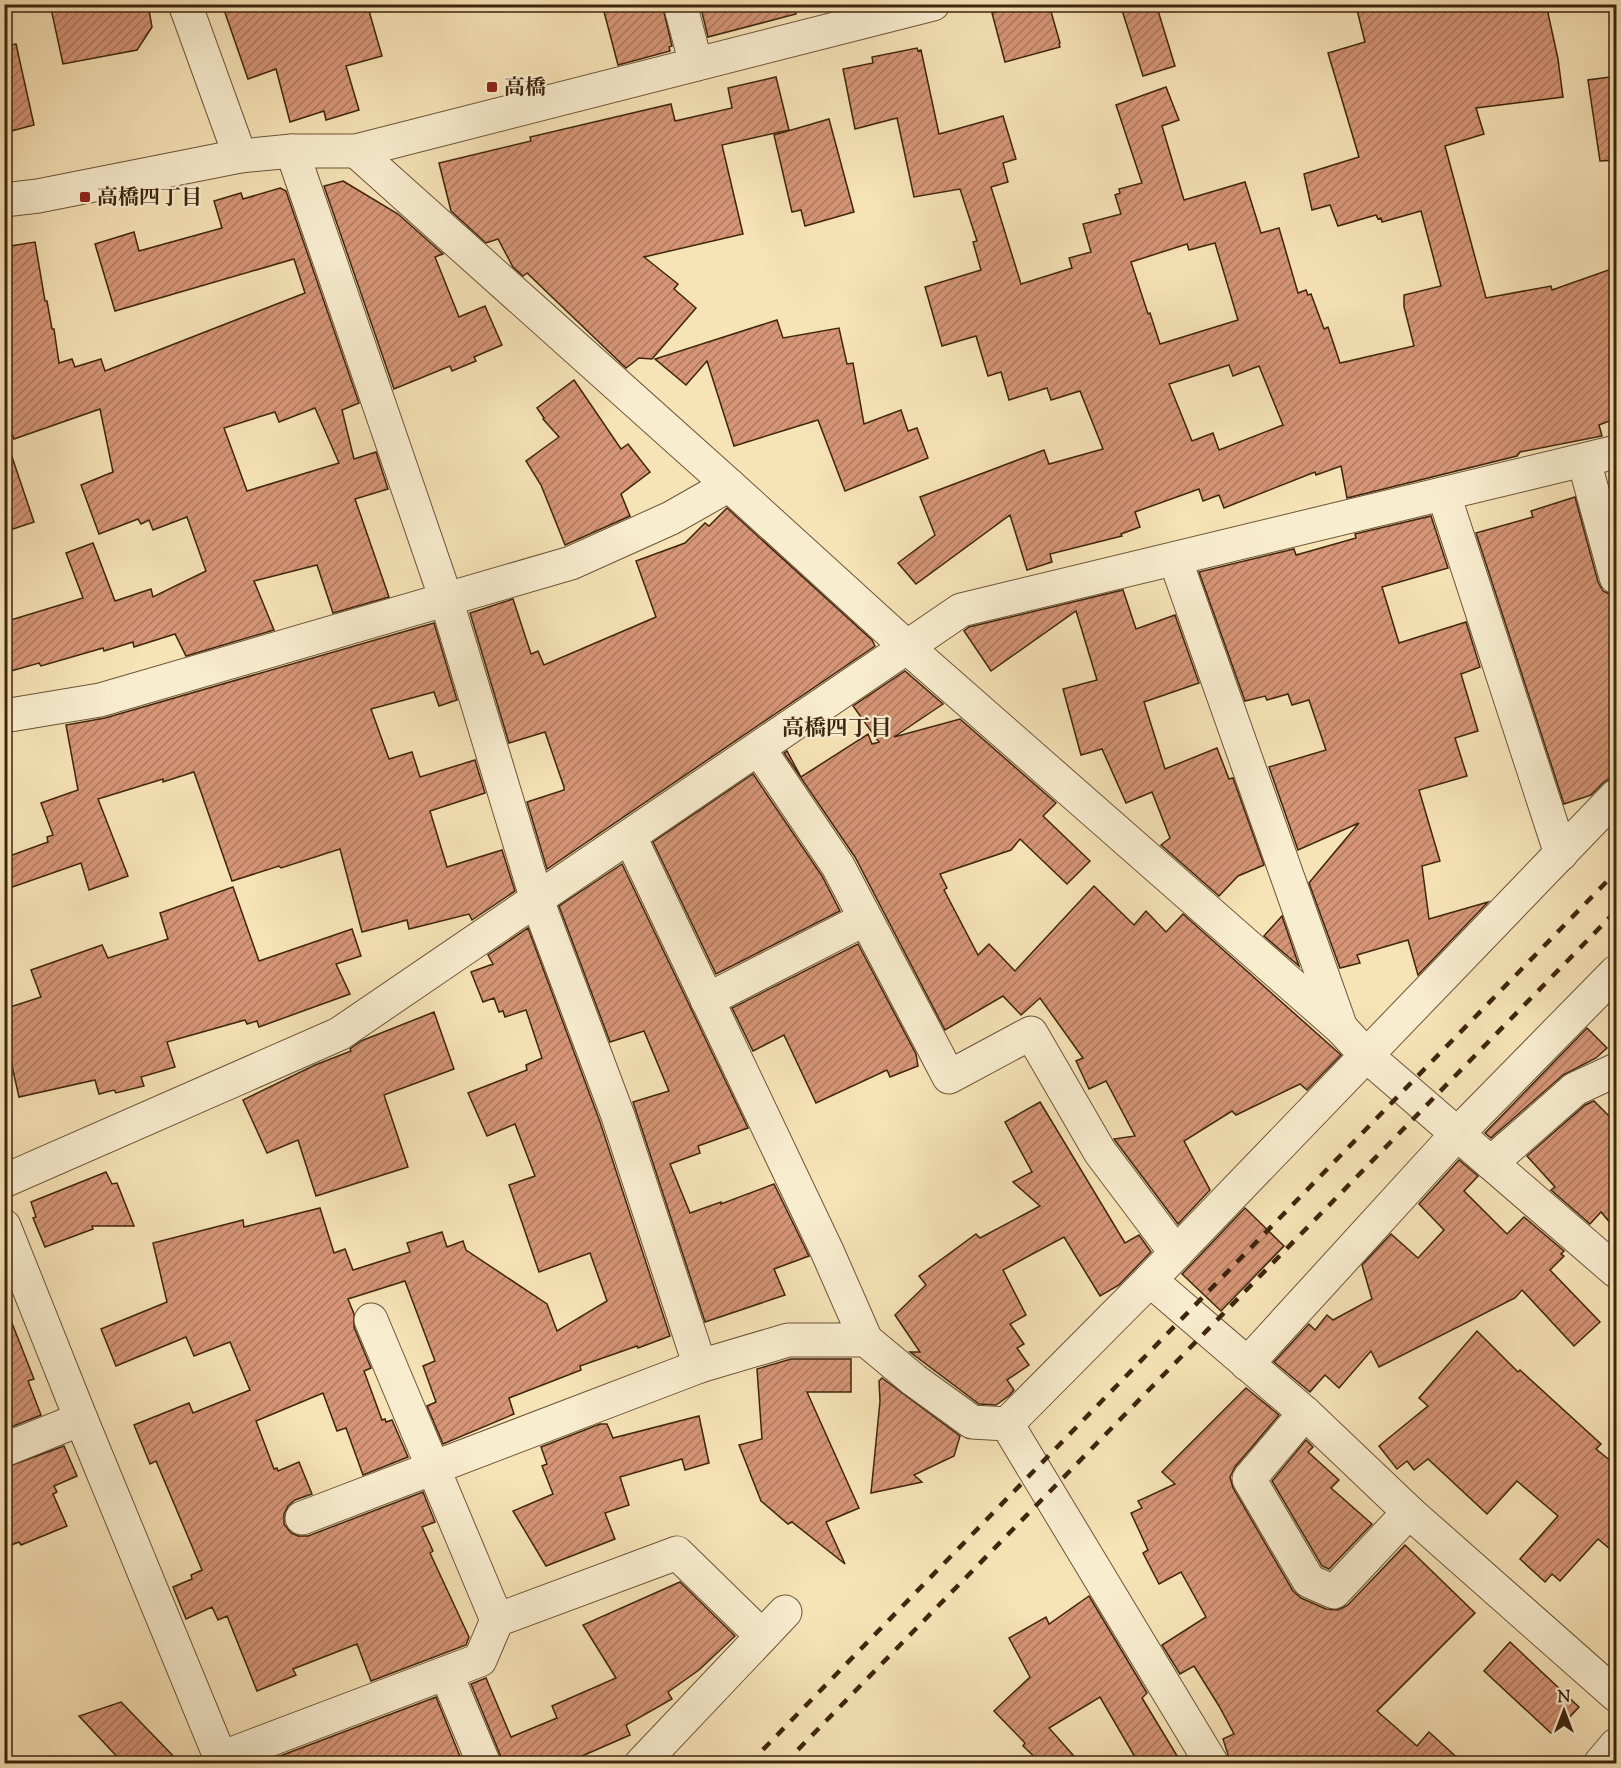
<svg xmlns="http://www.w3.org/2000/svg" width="1621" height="1768" font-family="'Sorts Mill Goudy','Noto Serif JP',serif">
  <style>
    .building { fill: url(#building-hatch); stroke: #3f250e; stroke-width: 1.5; fill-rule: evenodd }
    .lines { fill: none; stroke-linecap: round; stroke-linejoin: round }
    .minor-casing { stroke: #6d5438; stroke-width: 35 }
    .tertiary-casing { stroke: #6d5438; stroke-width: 35 }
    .minor { stroke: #f9edd0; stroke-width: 33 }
    .tertiary { stroke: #f9edd0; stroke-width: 33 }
    .rail { stroke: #3f250e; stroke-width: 4.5; stroke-dasharray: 10 10; stroke-linecap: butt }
    .poi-dot { fill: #8f2418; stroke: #f9edd0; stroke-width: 2 }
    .labels { text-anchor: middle; stroke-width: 4.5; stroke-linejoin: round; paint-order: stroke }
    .poi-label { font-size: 21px; font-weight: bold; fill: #3f250e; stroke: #f9edd0; text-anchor: start }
    .neighbourhood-label { font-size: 22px; font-weight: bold; fill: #3f250e; stroke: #f9edd0 }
  </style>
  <defs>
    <pattern id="building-hatch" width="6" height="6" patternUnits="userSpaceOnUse" patternTransform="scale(1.5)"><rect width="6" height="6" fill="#d59576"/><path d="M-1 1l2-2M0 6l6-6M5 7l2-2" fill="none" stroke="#ae795f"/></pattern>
  </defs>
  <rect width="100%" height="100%" fill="#f6e3b6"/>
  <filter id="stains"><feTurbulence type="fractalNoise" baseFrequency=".00333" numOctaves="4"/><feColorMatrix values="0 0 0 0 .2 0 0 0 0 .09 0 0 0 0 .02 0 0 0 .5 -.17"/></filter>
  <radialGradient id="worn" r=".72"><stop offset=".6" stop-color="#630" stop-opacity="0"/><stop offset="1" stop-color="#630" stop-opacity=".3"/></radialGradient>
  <g class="building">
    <path d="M50 4H148L152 27 137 50 63 64Z"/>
    <path d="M222 4H367L382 56 346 66 359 110 326 120 324 111 290 122 276 69 248 79Z"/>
    <path d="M602 4H662L672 46 669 47 670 51 618 65Z"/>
    <path d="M700 4H794L796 14 708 37Z"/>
    <path d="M1023 4H1027L1030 12 1050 8 1060 43 1059 44 1060 47 1005 62 992 13Z"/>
    <path d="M1120 4H1156L1175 66 1143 76Z"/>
    <path d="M1357 4H1546L1558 59 1563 97 1476 108 1484 134 1445 146 1486 298 1551 286 1552 290 1617 267V418L1599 425 1602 436 1520 452 1517 456 1347 498 1341 466 1316 475 1315 472 1224 508 1219 495 1203 501 1199 489 1135 512 1140 527 1121 534 1122 536 1050 554 1052 562 1027 570 1010 515 916 584 898 563 935 535 920 497 1044 450 1049 464 1103 449 1080 391 1051 400 1047 388 1009 400 1001 372 988 376 976 336 942 346 925 287 981 270 973 242 977 241 960 189 914 197 897 118 855 129 843 69 873 63 872 57 917 48 918 51 921 50 939 134 1003 116 1016 159 1003 163 1008 182 991 187 1021 284 1072 268 1069 258 1091 252 1083 224 1121 214 1115 195 1120 193 1119 189 1142 183 1116 105 1166 87 1179 120 1162 126 1184 200 1245 182 1261 233 1279 228 1298 293 1306 290 1308 295 1311 294 1324 329 1328 327 1340 363 1414 346 1404 307V295L1441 286 1421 211 1382 222 1381 218 1378 219 1376 215 1338 226 1330 205 1312 210 1304 174 1359 157 1328 53 1365 42 1357 10H1359ZM1215 243 1238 320 1160 344 1150 313 1148 314 1131 262 1187 244 1189 250ZM1229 365 1233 376 1259 366 1283 425 1219 450 1213 433 1192 441 1169 384Z"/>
    <path d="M16 44 34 125 4 133V46Z"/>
    <path d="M1617 76V160L1600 161 1588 80Z"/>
    <path d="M776 77 789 130 722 145 743 234 644 257 678 284 674 289 696 308 652 359 639 358 626 368 527 273 523 276 513 267 498 239 486 243 451 211 439 163 531 141 530 137 671 104 675 121 732 108 728 88Z"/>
    <path d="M829 119 854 212 805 226 801 210 792 212 774 135Z"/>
    <path d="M343 181 398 214 443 254 435 257 459 317 485 306 502 345 474 357 476 361 452 371 450 366 394 389 324 186Z"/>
    <path d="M280 188 286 191 359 403 342 410 354 459 376 452 388 489 355 499 389 597 333 613 317 565 254 581 274 630 186 656 175 634 134 647 133 642 104 651 103 648 41 666 39 663 4 673V622L83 598 66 553 93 543 115 601 151 589 153 597 206 571 187 517 153 530 149 520 141 524 138 519 99 534 81 485 113 472 100 409 14 439 4 415V247L35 242 45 301H47L52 329H54L59 363 72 359 75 367 101 359 105 371 305 293 294 259 115 311 95 244 134 232 139 251 222 228 214 201 241 193 243 199ZM315 408 339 463 247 491 224 428 275 412 279 422Z"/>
    <path d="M777 320 783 338 839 328 847 364 853 363 864 424 901 410 908 431 917 428 928 458 845 491 818 420 734 446 707 361 686 385 655 359Z"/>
    <path d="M574 380 621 449 628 444 650 472 621 494 630 516 565 545 541 485 526 461 559 437 543 419 544 418 537 408Z"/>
    <path d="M9 448 34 522 4 532V449Z"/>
    <path d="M1575 497 1598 582 1603 591 1611 595H1617L1616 778H1610L1603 783 1591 795 1564 804 1476 533 1533 517 1531 511Z"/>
    <path d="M727 508 872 640 875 646 547 869 527 802 564 790V787L545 732 509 743 470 613 513 599 531 654 538 651 544 665 656 617 636 561 685 543 705 523 709 526Z"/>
    <path d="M1431 516 1448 568 1382 587 1399 643 1466 622 1480 667 1461 674 1478 731 1455 738 1467 776 1419 790 1440 861 1422 866 1429 919 1488 902 1418 975 1408 940 1357 955 1360 963 1340 968 1309 883 1359 823 1298 850 1269 767 1326 750 1309 700 1292 705 1288 694 1267 700 1265 696 1245 701 1199 572 1294 549 1296 555 1356 538 1355 534Z"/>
    <path d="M1123 590 1136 629 1175 615 1199 683 1144 702 1165 769 1217 748 1229 779 1233 778 1264 865 1238 876 1219 896 1161 845 1170 838 1152 792 1126 803 1102 749 1081 755 1063 689 1097 680 1076 611 991 671 964 631 969 627Z"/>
    <path d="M434 623 457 700 439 706 434 692 371 709 389 759 412 752 420 777 475 760 485 793 430 811 447 867 502 850 515 891 472 920 469 914 409 929 407 920 362 932 340 849 281 868 279 866 232 881 194 772 163 782V779L98 799 128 876 89 890 81 863 4 890V858L48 842 47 837 53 835 41 803 78 790 66 725 105 718Z"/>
    <path d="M905 671 943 704 894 737 960 719 1056 803 1043 816 1090 861 1067 884 1020 839 1011 850 940 874 947 888 944 890 978 955 989 944 1015 971 1094 886 1134 925 1146 911 1166 932 1183 914 1341 1055 1307 1090 1300 1084 1236 1115 1232 1111 1184 1141 1210 1190 1178 1224 1114 1139 1135 1136 1106 1081 1089 1089 1076 1061 1083 1058 1040 998 1021 1015 1003 996 945 1030 855 857 784 753 787 751 801 777 868 734 872 744 879 742 853 706Z"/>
    <path d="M753 774 822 876 840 911 716 974 653 842Z"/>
    <path d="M622 864 748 1128 698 1146 700 1153 670 1164 690 1213 721 1202V1204L774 1184 809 1256 774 1269 785 1295 705 1322 633 1102 669 1091 644 1031 610 1042 559 906Z"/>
    <path d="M233 887 259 961 352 929 361 956 336 964 350 994 259 1027 257 1021 247 1024 245 1020 167 1042 175 1067 141 1077 144 1086 116 1093 114 1090 99 1094 95 1080 19 1097 4 1031V1009L41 997 31 970 102 945 108 958 168 939 160 913Z"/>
    <path d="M1282 916 1299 966 1264 936Z"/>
    <path d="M528 928 600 1122 670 1336 638 1348 637 1346 580 1366 581 1370 509 1398 514 1414 443 1444 427 1406 436 1402 423 1366 435 1361 405 1281 348 1299 354 1314V1327L371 1368 364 1371 382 1420 385 1419 386 1422 392 1420 408 1457 363 1475 346 1428 337 1431 323 1393 256 1421 274 1469 277 1468 278 1471 299 1462 312 1494 295 1500 288 1506 284 1514V1524L291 1533 298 1536H308L423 1492 435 1522 422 1527 433 1551 430 1553 469 1637 466 1645 371 1681 357 1644 293 1669 296 1675 257 1691 227 1616 218 1620 212 1607 186 1619 173 1587 192 1579 191 1575 202 1570 156 1461 150 1464 134 1425 189 1403 193 1413 250 1390 230 1342 194 1356 186 1337 116 1366 101 1329 167 1302 153 1243 243 1220 244 1227 320 1208 334 1253 345 1249 353 1270 410 1252 407 1243 442 1232 447 1247 463 1241 466 1250 547 1304 557 1331 607 1301 590 1253 539 1272 509 1185 535 1176 515 1124 487 1136 468 1093 527 1070 526 1065 542 1058 526 1010 505 1017 503 1011 499 1012 494 998 483 1002 471 972 493 964 488 955Z"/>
    <path d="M858 944 916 1054 918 1066 890 1077 887 1070 816 1103 784 1035 753 1051 732 1008Z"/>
    <path d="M434 1012 454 1069 384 1095 408 1167 316 1196 298 1140 267 1153 243 1100 315 1065 351 1051 350 1049 361 1041Z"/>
    <path d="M1587 1028 1607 1048 1596 1058 1563 1075 1491 1138 1485 1133Z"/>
    <path d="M1594 1101 1617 1124V1231L1601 1212 1590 1224 1551 1190 1555 1187 1527 1156 1585 1105Z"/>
    <path d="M1040 1102 1125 1243 1139 1235 1151 1252 1119 1285 1100 1296 1064 1237 1003 1270 1026 1315 1010 1324 1024 1344 1017 1348 1029 1365 1007 1380 1014 1390 1010 1395 996 1405 979 1404 910 1352H920L895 1315 926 1285 919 1276 976 1234 980 1238 1040 1206 1013 1182 1032 1172 1005 1122Z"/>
    <path d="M1459 1160 1478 1176 1464 1191 1507 1234 1524 1217 1564 1251 1561 1254 1564 1256 1550 1270 1600 1322 1574 1346 1522 1290 1515 1298 1379 1367 1371 1351 1339 1388 1325 1375 1310 1392 1274 1362 1309 1324 1315 1330 1327 1315 1333 1320 1372 1299 1362 1265 1391 1234 1418 1258 1444 1230 1419 1204Z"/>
    <path d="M106 1172 112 1184 117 1183 134 1226H92L93 1229 45 1247 33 1218 36 1217 31 1202Z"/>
    <path d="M1245 1208 1284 1246 1221 1311 1182 1274Z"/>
    <path d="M6 1308 34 1379 28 1381 41 1415 4 1430V1309Z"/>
    <path d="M1477 1331 1518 1372 1520 1370 1601 1444 1596 1449 1617 1466V1555L1598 1539 1560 1581 1552 1574 1545 1582 1520 1559 1558 1516 1517 1481 1487 1514 1428 1459 1414 1470 1407 1461 1397 1469 1379 1446 1428 1406 1419 1398Z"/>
    <path d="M791 1359H851V1392H807L859 1508 826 1522 845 1564 792 1522 788 1524 761 1501 739 1445 762 1439 757 1369Z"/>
    <path d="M882 1378 960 1436 954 1456 914 1475 922 1482 871 1493 880 1401 879 1381Z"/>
    <path d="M1246 1388 1279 1415 1235 1467 1230 1477 1233 1488 1293 1591 1301 1598 1326 1609 1338 1610 1348 1605 1405 1545 1475 1613 1377 1711 1417 1746 1429 1732 1464 1764H1231L1223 1739 1234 1734 1219 1706 1194 1666 1180 1674 1162 1645 1206 1617 1181 1572 1159 1584 1143 1553 1148 1550 1131 1513 1142 1508 1138 1501 1175 1484 1162 1472Z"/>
    <path d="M699 1416 709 1463 685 1470 682 1459 620 1477 629 1505 605 1513 615 1539 546 1566 513 1511 553 1494 542 1466 547 1464 541 1447 600 1424H607L613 1438Z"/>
    <path d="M1306 1440 1313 1447 1308 1452 1339 1480 1331 1488 1372 1524 1329 1569 1322 1566 1272 1481Z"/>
    <path d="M64 1446 77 1476 54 1486 57 1492 53 1494 67 1526 21 1545 19 1542 4 1548V1468Z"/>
    <path d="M680 1582 735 1636 699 1670 668 1692 672 1699 626 1725 630 1735 582 1756 585 1764H502L501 1757 471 1684 486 1678 511 1737 557 1718 552 1706 616 1678 583 1625Z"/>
    <path d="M1089 1596 1147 1693 1142 1698 1182 1764H1139L1100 1697 1049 1728 1081 1764H1042L1023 1746 1025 1743 994 1711 1030 1677 1009 1638 1046 1617 1049 1624Z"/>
    <path d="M1510 1642 1579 1707 1553 1735 1484 1671Z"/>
    <path d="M436 1697 463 1764H259Z"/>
    <path d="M121 1702 181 1764H124L79 1716Z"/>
  </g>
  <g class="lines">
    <g class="minor-casing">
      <g id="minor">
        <path d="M680 4 696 64"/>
        <path d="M292 151 446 599 537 900 618 1116 700 1366"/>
        <path d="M1584 461 1616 577"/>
        <path d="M1444 495 1561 854"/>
        <path d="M1175 559 1341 1028"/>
        <path d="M4 716 100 700 571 563 671 518 729 485"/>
        <path d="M759 749 838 866 949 1077 1031 1033 1100 1152 1176 1253"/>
        <path d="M630 837 827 1251 866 1340"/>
        <path d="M707 1000 865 919"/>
        <path d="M1491 1163 1575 1089 1616 1070"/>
        <path d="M4 1181 339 1034 961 610 1616 452"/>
        <path d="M1150 1280 1305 1413 1409 1512 1616 1695"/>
        <path d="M1247 1364 1457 1134 1616 972"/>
        <path d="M1305 1413 1249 1479 1309 1581 1334 1592 1409 1512"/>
        <path d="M1007 1424 1150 1280 1616 796"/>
        <path d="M4 1450 81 1419"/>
        <path d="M302 1518 700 1366 788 1340H866L914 1380 972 1422 1007 1424 1212 1764"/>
        <path d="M497 1620 677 1553 762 1636"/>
        <path d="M446 1673 484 1764"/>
        <path d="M221 1758 480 1660 497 1620 371 1320"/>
        <path d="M641 1764 785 1612"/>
      </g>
    </g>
    <g class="tertiary-casing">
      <g id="tertiary">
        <path d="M185 4 240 156"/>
        <path d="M356 151 729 485 908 648 1341 1028 1367 1056 1616 1271"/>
        <path d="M4 200 38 196 240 156 292 151H356L933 4"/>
        <path d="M4 1226 81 1419 223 1764"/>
        <path d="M1600 1764 1616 1745"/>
      </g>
    </g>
    <use href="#minor" class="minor"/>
    <use href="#tertiary" class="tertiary"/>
    <g class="rail">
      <path d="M749 1764 1616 872"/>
      <path d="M784 1764 1616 911"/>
    </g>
  </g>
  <g class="poi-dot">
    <rect x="486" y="81" width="12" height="12" rx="3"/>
    <rect x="79" y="191" width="12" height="12" rx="3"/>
  </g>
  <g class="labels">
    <g class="poi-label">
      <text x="504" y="94">高橋</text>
      <text x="97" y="204">高橋四丁目</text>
    </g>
    <g class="neighbourhood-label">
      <text x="837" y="735">高橋四丁目</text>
    </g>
  </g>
  <rect width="1621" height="1768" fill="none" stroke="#f6e3b6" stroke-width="24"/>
  <rect x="6" y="6" width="1609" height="1756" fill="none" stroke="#3f250e" stroke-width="3"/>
  <rect x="12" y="12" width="1597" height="1744" fill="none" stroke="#3f250e" stroke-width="1.5"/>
  <g transform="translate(1564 1711)" stroke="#f9edd0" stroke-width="4.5" paint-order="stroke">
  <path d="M0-4.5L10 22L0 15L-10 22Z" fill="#3f250e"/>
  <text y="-9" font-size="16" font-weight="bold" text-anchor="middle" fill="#3f250e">N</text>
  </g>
  <rect width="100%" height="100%" filter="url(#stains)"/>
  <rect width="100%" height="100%" fill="url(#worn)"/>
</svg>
